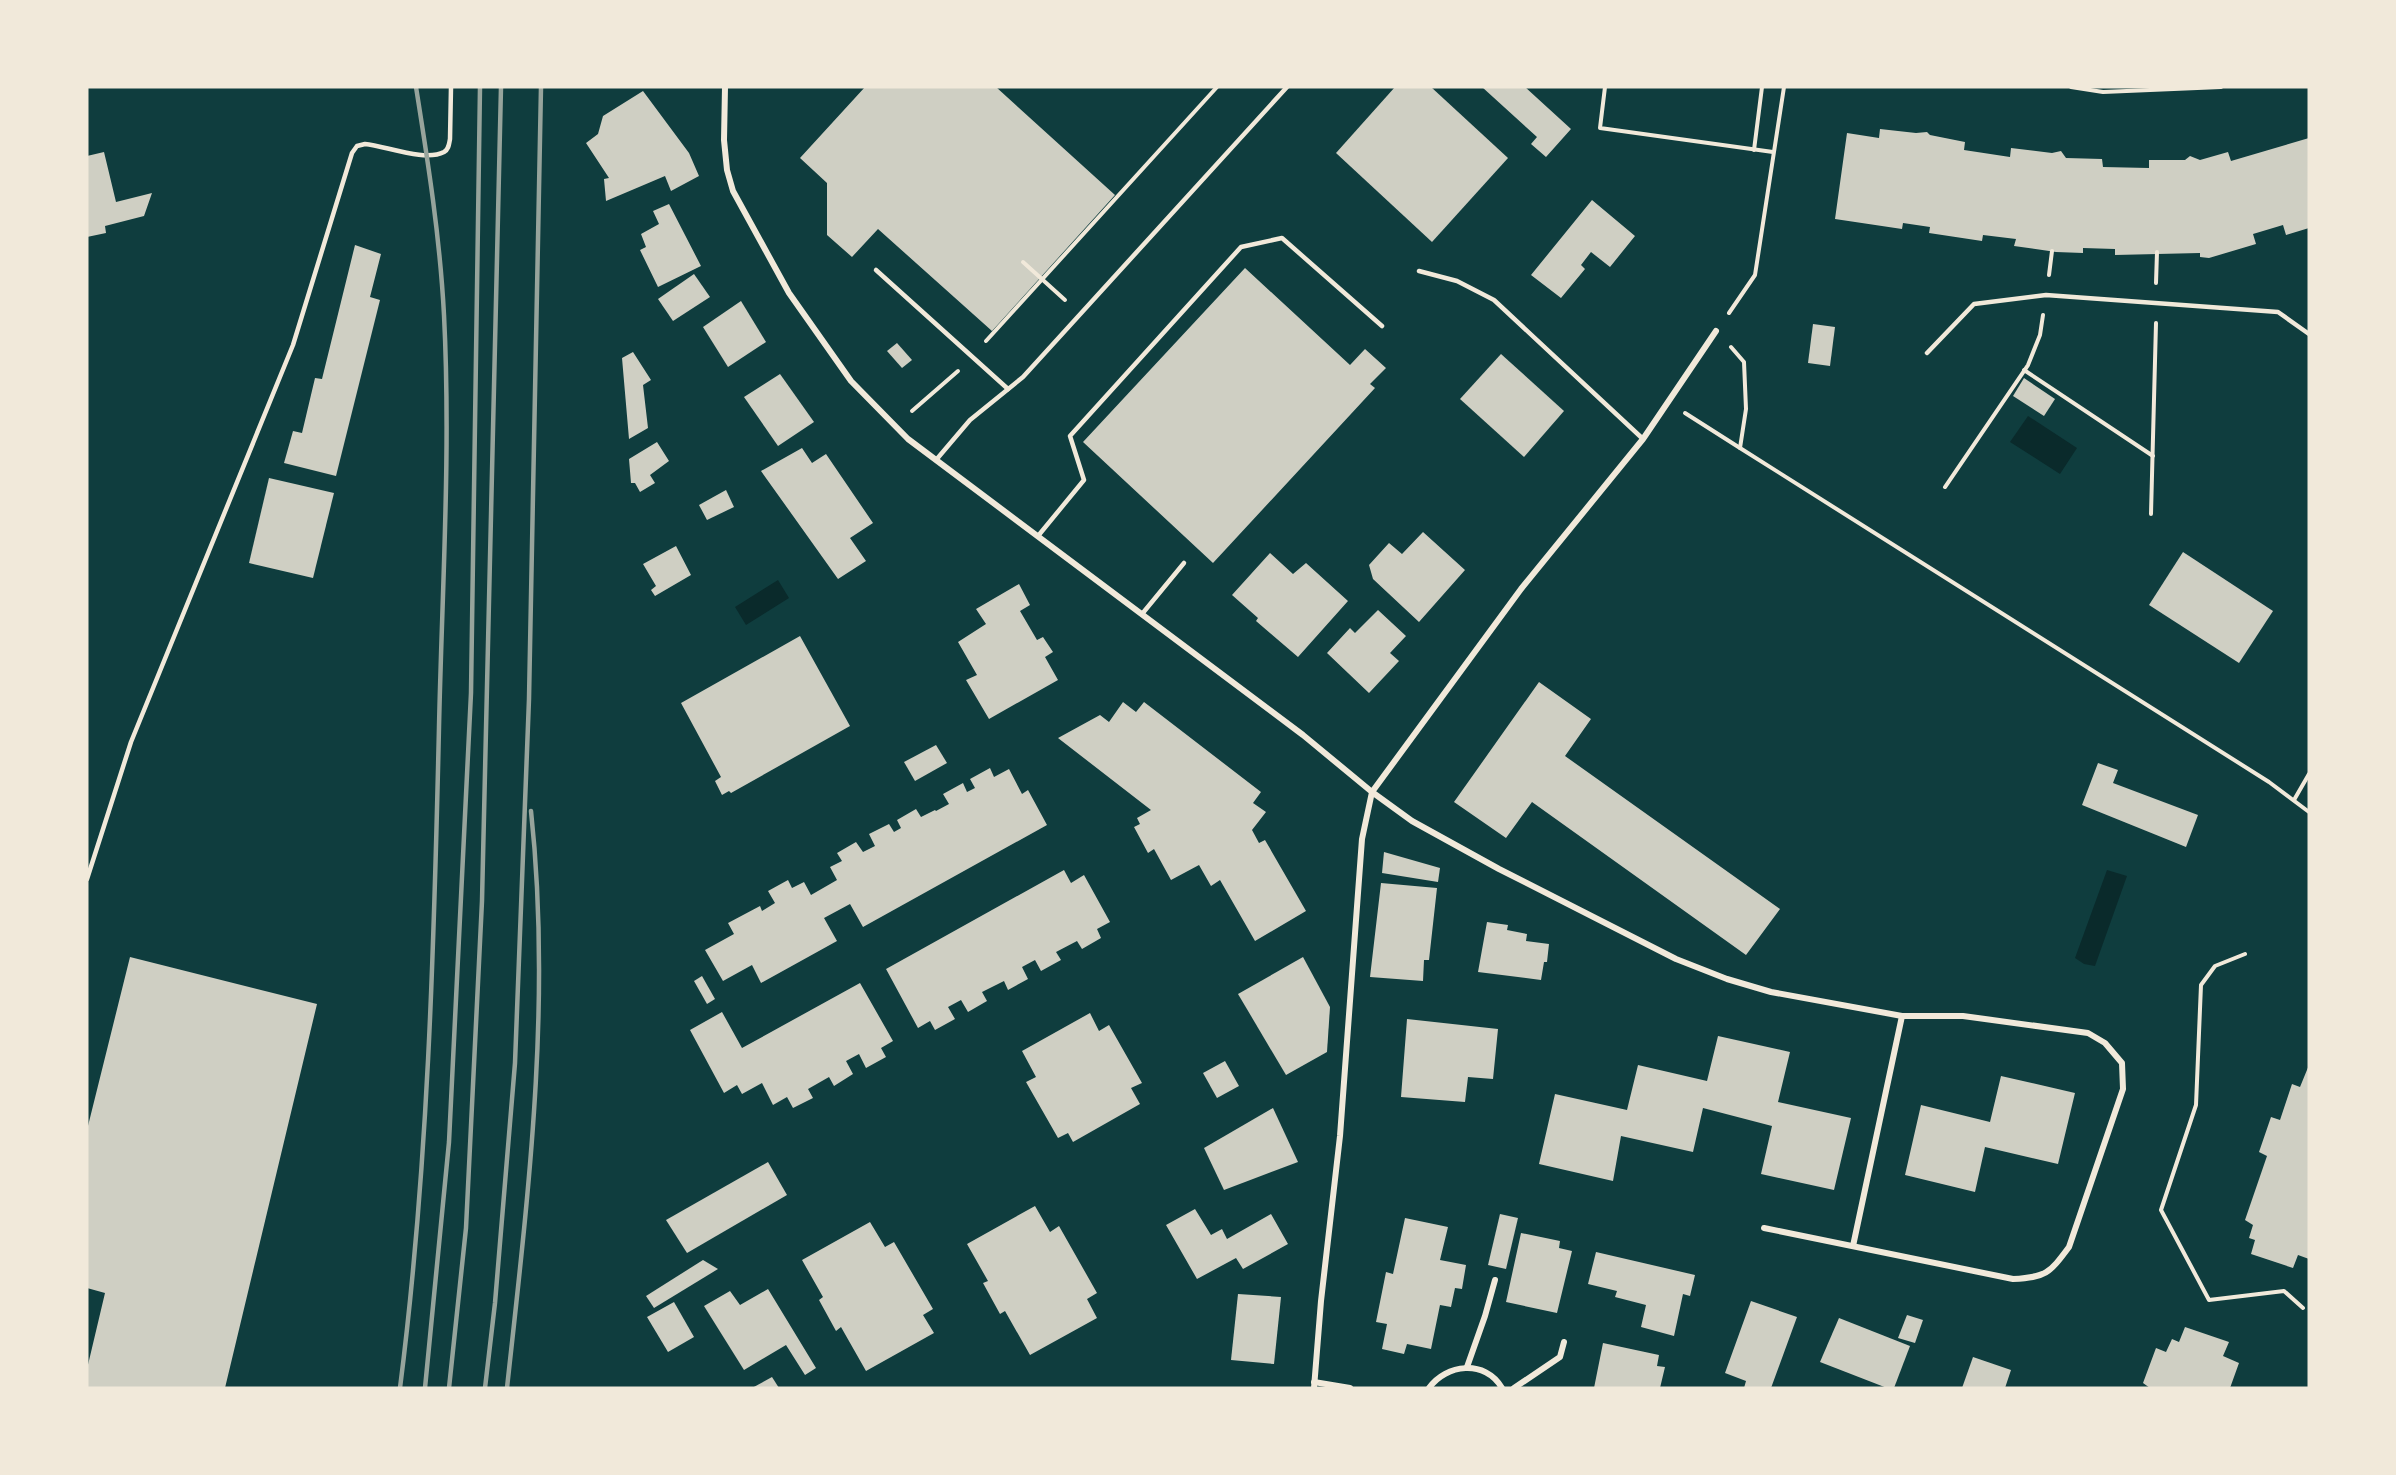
<svg xmlns="http://www.w3.org/2000/svg" width="2396" height="1475" font-family="Karla,sans-serif">
  <style>
    .water { fill: #0a2a2b }
    .building { fill: #cfcfc3 }
    .lines { fill: none; stroke-linecap: round; stroke-linejoin: round }
    .path { stroke: #f1e9da; stroke-width: 4 }
    .service { stroke: #f1e9da; stroke-width: 4.5 }
    .minor { stroke: #f1e9da; stroke-width: 6 }
    .rail { stroke: #97a49c; stroke-width: 4.5 }
  </style>
  <rect width="100%" height="100%" fill="#0f3d3e"/>
  <g class="water">
    <path d="M2028 416 2077 448 2060 474 2010 442Z"/>
    <path d="M778 580 789 598 746 625 735 607Z"/>
    <path d="M2107 870 2127 876 2095 966 2084 964 2075 958Z"/>
  </g>
  <g class="building">
    <path d="M865 87H996L1115 195 992 331 878 229 852 257 827 235V183L800 158Z"/>
    <path d="M1395 87H1431L1508 158 1432 242 1336 153Z"/>
    <path d="M1482 87H1525L1571 129 1546 157 1531 144 1537 137Z"/>
    <path d="M643 91 689 153 699 176 671 191 665 176 606 201 604 179 609 178 586 143 598 134 603 116Z"/>
    <path d="M1880 129 1916 133 1927 132 1930 135 1965 142 1964 150 2010 157 2011 148 2052 153 2061 151 2066 158 2102 159 2103 167 2149 168V160H2185L2190 156 2200 160 2228 152 2231 161 2309 138V228L2286 235 2283 225 2253 234 2256 244 2209 258 2200 257V253L2115 255V249L2083 248V253L2056 252 2014 246 2016 239 1983 235 1982 241 1929 233 1930 227 1903 223 1902 229 1835 219 1847 133 1879 138Z"/>
    <path d="M104 152 116 202 152 193 144 216 105 226 106 233 87 237V156Z"/>
    <path d="M1592 200 1635 236 1610 267 1591 252 1581 265 1585 269 1561 298 1531 275Z"/>
    <path d="M669 204 701 266 658 287 640 250 646 247 641 234 659 224 653 211Z"/>
    <path d="M355 245 381 254 370 297 380 300 336 476 284 463 293 431 302 433 315 378 322 379Z"/>
    <path d="M1245 268 1350 365 1365 349 1386 368 1370 384 1375 388 1213 563 1083 442Z"/>
    <path d="M694 274 710 297 673 321 658 299Z"/>
    <path d="M741 301 766 342 728 367 703 327Z"/>
    <path d="M1813 324 1835 327 1830 366 1808 363Z"/>
    <path d="M897 343 912 360 902 368 887 351Z"/>
    <path d="M633 352 651 380 643 385 648 428 629 439 622 358Z"/>
    <path d="M1501 354 1564 411 1524 457 1460 399Z"/>
    <path d="M780 374 814 422 778 446 744 397Z"/>
    <path d="M2024 378 2055 399 2044 416 2013 396Z"/>
    <path d="M657 442 669 461 650 475 655 483 640 492 635 483H631L629 459Z"/>
    <path d="M802 448 812 463 826 454 873 523 850 538 866 561 838 579 761 471Z"/>
    <path d="M269 478 334 493 313 578 249 563Z"/>
    <path d="M726 490 734 507 707 520 699 505Z"/>
    <path d="M1423 532 1465 570 1419 622 1373 579 1369 565 1389 543 1402 554Z"/>
    <path d="M676 546 691 575 655 596 651 590 656 586 643 564Z"/>
    <path d="M2183 552 2273 611 2239 663 2149 605Z"/>
    <path d="M1270 553 1293 574 1306 563 1348 601 1298 657 1256 621 1258 618 1232 595Z"/>
    <path d="M1019 584 1030 605 1020 611 1037 640 1043 637 1053 652 1045 657 1058 680 989 719 966 680 977 675 958 642 986 624 976 609Z"/>
    <path d="M1378 610 1406 636 1390 653 1399 661 1369 693 1327 653 1350 628 1355 633Z"/>
    <path d="M800 636 850 726 731 793 729 791 722 795 715 781 721 777 681 703Z"/>
    <path d="M1539 682 1591 719 1565 756 1780 909 1746 955 1532 802 1506 838 1454 802Z"/>
    <path d="M1123 702 1136 712 1144 702 1261 792 1253 803 1266 812 1252 830 1259 843 1265 840 1306 911 1255 941 1220 880 1211 886 1199 865 1171 880 1154 849 1148 853 1134 827 1140 824 1137 818 1151 810 1058 738 1100 715 1109 722Z"/>
    <path d="M936 745 947 763 915 781 904 762Z"/>
    <path d="M2098 763 2118 770 2113 783 2198 815 2186 847 2082 805Z"/>
    <path d="M990 768 994 777 1009 769 1022 794 1028 790 1047 825 863 927 850 904 824 918 837 941 761 983 752 965 723 981 705 950 734 934 728 923 760 906 762 911 775 903 768 891 788 880 792 888 804 882 811 895 837 880 830 867 842 861 837 853 856 842 863 852 875 846 869 834 889 824 894 832 901 828 897 820 916 809 921 817 935 810 936 811 949 804 943 794 963 783 967 792 975 788 970 779Z"/>
    <path d="M1384 852 1440 868 1438 882 1382 873Z"/>
    <path d="M1064 870 1071 883 1084 875 1110 922 1097 929 1101 938 1082 949 1077 941 1056 952 1061 960 1041 971 1035 960 1022 967 1028 979 1008 990 1004 981 982 992 987 1001 968 1012 961 1000 948 1007 955 1019 935 1030 930 1021 918 1028 886 969Z"/>
    <path d="M1381 883 1437 888 1429 960H1424L1423 981 1370 977Z"/>
    <path d="M1487 922 1508 925 1507 930 1527 934 1526 941 1549 944 1547 962H1544L1541 980 1478 972Z"/>
    <path d="M130 957 317 1004 225 1388H87V1369L105 1293 87 1288V1130Z"/>
    <path d="M1303 957 1330 1007 1327 1052 1286 1075 1238 994Z"/>
    <path d="M702 976 715 999 707 1004 694 981Z"/>
    <path d="M860 983 893 1041 881 1048 886 1057 866 1068 859 1054 846 1061 853 1074 834 1086 829 1077 808 1089 813 1098 793 1108 787 1097 773 1105 762 1083 742 1094 737 1085 724 1093 690 1030 722 1012 742 1048Z"/>
    <path d="M1090 1013 1099 1031 1109 1025 1142 1083 1131 1088 1140 1104 1073 1142 1068 1133 1058 1138 1026 1082 1036 1077 1022 1051Z"/>
    <path d="M1407 1019 1498 1029 1493 1079 1468 1077 1465 1102 1401 1097Z"/>
    <path d="M1718 1036 1790 1052 1778 1102 1851 1118 1834 1190 1761 1174 1772 1126 1703 1108 1693 1152 1621 1136 1613 1181 1539 1164 1555 1094 1627 1110 1638 1065 1707 1081Z"/>
    <path d="M1225 1061 1239 1086 1217 1098 1203 1073Z"/>
    <path d="M2309 1065V1259L2298 1255 2293 1268 2251 1254 2255 1240 2249 1238 2253 1225 2245 1220 2267 1156 2259 1152 2271 1117 2280 1120 2292 1084 2300 1087Z"/>
    <path d="M2001 1076 2075 1093 2058 1164 1985 1147 1975 1192 1905 1175 1921 1105 1990 1122Z"/>
    <path d="M1273 1108 1298 1162 1224 1190 1204 1148Z"/>
    <path d="M768 1162 787 1195 687 1253 666 1220Z"/>
    <path d="M1035 1206 1050 1232 1059 1226 1097 1293 1087 1299 1097 1318 1030 1355 1005 1311 1000 1314 983 1283 988 1281 967 1244Z"/>
    <path d="M1195 1209 1211 1235 1222 1229 1227 1239 1271 1214 1288 1244 1243 1269 1236 1258 1197 1279 1166 1225Z"/>
    <path d="M1500 1214 1518 1218 1506 1269 1488 1265Z"/>
    <path d="M1405 1218 1448 1227 1440 1260 1466 1265 1462 1289 1455 1288 1451 1307 1440 1305 1431 1349 1407 1344 1404 1354 1382 1349 1387 1324 1376 1322 1386 1272 1393 1274Z"/>
    <path d="M870 1222 885 1247 894 1242 933 1309 923 1315 934 1333 866 1371 841 1327 836 1331 819 1300 823 1297 802 1260Z"/>
    <path d="M1521 1233 1560 1241 1559 1248 1572 1251 1557 1313 1506 1302Z"/>
    <path d="M1596 1252 1695 1275 1690 1296 1683 1294 1674 1336 1641 1327 1646 1305 1615 1297 1617 1291 1588 1284Z"/>
    <path d="M703 1260 718 1269 654 1308 646 1296Z"/>
    <path d="M768 1289 816 1368 805 1375 786 1345 744 1370 704 1306 730 1291 740 1305Z"/>
    <path d="M1238 1294 1281 1297 1274 1364 1231 1360Z"/>
    <path d="M1751 1301 1797 1317 1771 1388H1744L1746 1381 1725 1373Z"/>
    <path d="M674 1302 694 1337 668 1352 647 1317Z"/>
    <path d="M1907 1315 1923 1320 1915 1343 1898 1338Z"/>
    <path d="M1839 1318 1910 1346 1894 1388H1887L1820 1362Z"/>
    <path d="M2185 1327 2229 1342 2223 1356 2239 1363 2230 1388H2150L2143 1383 2156 1348 2166 1352 2172 1339 2179 1342Z"/>
    <path d="M1603 1343 1659 1355 1657 1366 1665 1367 1660 1388H1594Z"/>
    <path d="M1973 1357 2011 1370 2005 1388H1962Z"/>
    <path d="M772 1377 779 1388H752Z"/>
  </g>
  <g class="lines">
    <g class="path">
      <path d="M1605 87 1600 128 1773 152"/>
      <path d="M2071 87 2103 92 2221 87"/>
      <path d="M1754 150 1762 87"/>
      <path d="M1023 262 1065 300"/>
      <path d="M2049 275 2052 251"/>
      <path d="M2156 283 2157 252"/>
      <path d="M1729 313 1755 275 1784 87"/>
      <path d="M986 341 1217 87"/>
      <path d="M1731 347 1744 362 1746 409 1740 448 2269 782 2309 812"/>
      <path d="M2024 370 2153 456"/>
      <path d="M912 411 958 371"/>
      <path d="M1685 413 1740 448"/>
      <path d="M1945 487 2028 365 2040 335 2043 315"/>
      <path d="M2151 514 2156 323"/>
      <path d="M2294 800 2309 774"/>
      <path d="M2245 954 2215 966 2201 985 2196 1105 2161 1210 2209 1300 2284 1291 2303 1308"/>
    </g>
    <g class="service">
      <path d="M876 270 1008 389"/>
      <path d="M1419 271 1457 281 1494 300 1643 439"/>
      <path d="M1927 353 1974 304 2046 295 2278 312 2309 334"/>
      <path d="M936 460 970 420 1023 377 1287 87"/>
      <path d="M1038 536 1084 480 1070 436 1241 247 1282 238 1382 326"/>
      <path d="M1142 614 1184 563"/>
      <path d="M87 879 131 742 293 345 352 153 357 146 365 144C386 146 425 162 444 152 449 149 449 144 450 139L451 87"/>
    </g>
    <g class="minor">
      <path d="M725 87 724 140 727 170 733 191 789 293 851 381 908 439 1303 735 1372 792 1362 839 1340 1136 1321 1301 1314 1388"/>
      <path d="M1716 331 1643 439 1521 589 1372 792 1412 821 1499 869 1676 959 1727 979 1771 992 1902 1016H1963L2088 1033 2105 1043 2122 1063 2123 1089 2069 1247C2049 1274 2046 1277 2013 1279L1764 1228"/>
      <path d="M1853 1246 1902 1016"/>
      <path d="M1467 1367 1485 1316 1495 1280"/>
      <path d="M1314 1382 1350 1388"/>
      <path d="M1429 1388C1446 1364 1485 1359 1502 1388"/>
      <path d="M1514 1388 1560 1357 1564 1342"/>
    </g>
    <g class="rail">
      <path d="M400 1388C428 1169 434 948 439 727 442 590 451 452 444 315 440 238 428 162 416 87"/>
      <path d="M425 1388 449 1142 471 693 480 87"/>
      <path d="M449 1388 466 1228 482 901 501 87"/>
      <path d="M485 1388 495 1303 515 1063 529 699 541 87"/>
      <path d="M507 1388C528 1196 552 1004 531 811"/>
    </g>
  </g>
  <rect width="2396" height="1475" fill="none" stroke="#f1e9da" stroke-width="177"/>
</svg>
